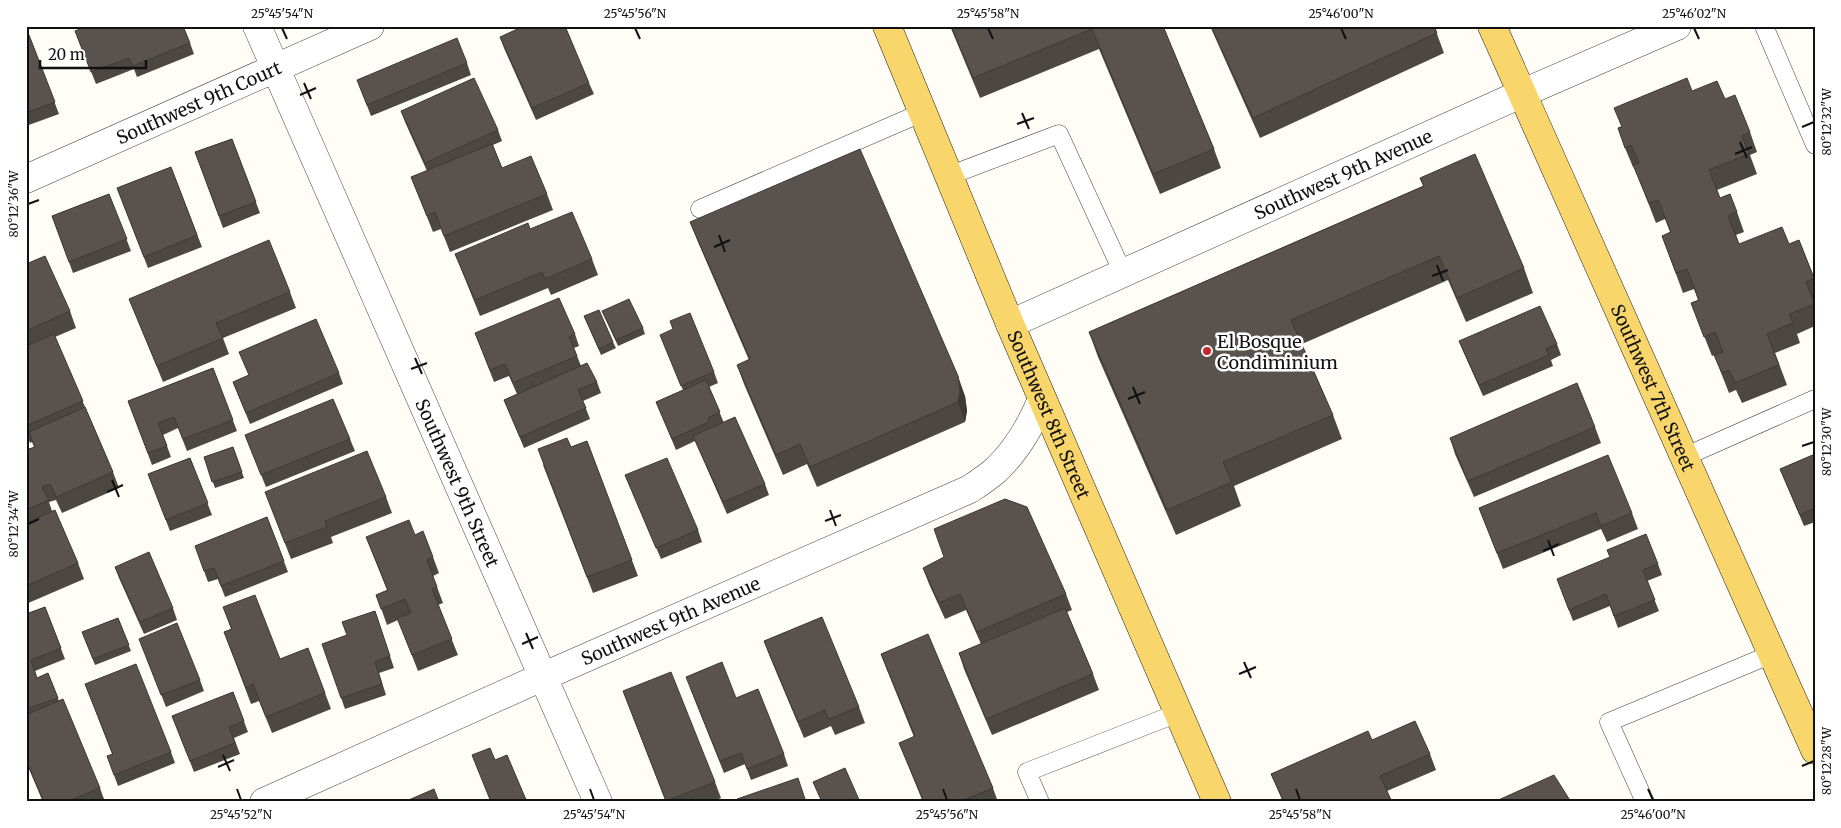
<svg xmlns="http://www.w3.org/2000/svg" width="1841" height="828" font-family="Merriweather,serif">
<rect width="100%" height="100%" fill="#fffdf5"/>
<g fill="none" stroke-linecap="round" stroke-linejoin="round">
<defs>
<path id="service" d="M1764 26 1815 145
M948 176 1059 134 1123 273
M700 209 921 113
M1684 457 1815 399
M1040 802 1027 772 1178 713
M1645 802 1609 722 1772 654"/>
<g id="minor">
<path id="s1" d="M257 26 598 802"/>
<path id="s2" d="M26 179 370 26"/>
<path id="s3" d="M1010 324 1523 93 1677 26"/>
<path id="s4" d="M264 802 542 677 970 489C979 483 988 477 996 470 1017 450 1031 426 1042 399"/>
</g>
<g id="primary">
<path id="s5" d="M887 26 1010 324 1217 802"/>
<path id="s6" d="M1492 26 1815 750"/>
</g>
</defs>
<use href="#service" stroke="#444" stroke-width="19"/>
<use href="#minor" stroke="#444" stroke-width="29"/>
<use href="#primary" stroke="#222" stroke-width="29"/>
<use href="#service" stroke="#fff" stroke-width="18"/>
<use href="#minor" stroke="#fff" stroke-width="28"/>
<use href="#primary" stroke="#f9d66b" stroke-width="28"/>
</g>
<path fill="#4d4742" d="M950 26H1163L1214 149 1221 168 1160 194 1099 49 980 98Z
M1210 26H1434L1444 53 1260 138Z
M75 31 190 43 194 54 137 77 134 69 96 84Z
M29 35 59 114 26 126V36Z
M500 37 589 83 594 94 536 120 504 48Z
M467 63 471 75 371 116 357 80Z
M1692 91 1725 99 1750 132 1757 152 1750 155 1757 174 1717 190 1720 198 1737 212 1744 232 1736 235 1739 244H1789L1799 240 1815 280V301H1814L1815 303V326L1797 334 1800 343 1775 353 1787 385 1742 403 1736 390 1729 393 1714 355 1712 356 1691 303 1698 300 1694 289 1683 293 1662 236 1670 232 1665 219 1656 223 1634 167H1633L1625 148 1618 128Z
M401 111 498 130 502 141 493 145 502 168 547 194 553 210 450 252 441 229 433 232 411 177 427 171 405 122Z
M232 139 260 213 223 228 195 152Z
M171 167 202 247 148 268 117 188Z
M1420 178 1524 268 1533 293 1466 322 1448 280 1302 344 1333 415 1342 439 1234 486 1241 506 1176 535 1098 357 1089 332 1423 186Z
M109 194 131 251 73 273 52 216Z
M690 222 965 396 967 411 965 422 817 487 807 464 783 475 744 384 737 365 749 360 698 242Z
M530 229 592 259 598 275 551 295 548 288 480 316 455 254Z
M26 264 70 311 76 328 55 337 113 472 119 488 62 513 56 500 49 502 52 511 78 563 84 579 26 604V450L34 447 32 442 30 443 26 433Z
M290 292 296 308 223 338 229 354 163 382 129 299Z
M602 311 643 328 645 334 618 346Z
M584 316 613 342 616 348 601 355Z
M475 333 575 334 579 346 574 348 581 366 597 382 601 393 583 401 590 419 524 448 504 400 517 394 509 376 494 382Z
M660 335 714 372 718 383 709 387 724 423 765 484 769 495 727 514 695 441 676 450 656 402 683 390Z
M1459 341 1557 344 1561 355 1551 360 1553 366 1483 396 1464 353Z
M239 352 339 373 343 384 250 424 233 382 249 375Z
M213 368 237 431 187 451 178 428 163 435 171 457 152 465 128 401Z
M1595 427 1601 443 1474 497 1455 454 1450 438Z
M245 435 350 439 355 451 266 487Z
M587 441 638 576 593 593 543 465 571 447Z
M233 447 244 478 215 488 204 457Z
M1815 454V522L1804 526 1780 469Z
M190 458 212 515 170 531 148 474Z
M625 475 698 530 702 542 661 559Z
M265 492 386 497 392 513 331 537 333 543 291 559Z
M1479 508 1632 513 1638 529 1607 542 1601 529 1503 569Z
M267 517 288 572 225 597 218 579 208 582 195 546Z
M415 535 433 557 439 573 433 576 443 603 438 605 458 655 418 671 398 620 387 625 382 611 376 595 387 590 366 537Z
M1658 564 1662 575 1647 581 1659 611 1618 628 1610 606 1573 621 1557 579Z
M115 567 173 608 177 620 144 634 119 578Z
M923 568 1066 594 1072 610 1067 612 1093 674 1099 690 992 735 964 669 959 653 981 644 966 610 945 619 929 584Z
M45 607 65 659 35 671 37 678 48 673 59 701 100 788 104 799 97 802H43L26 762V614Z
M223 607 280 659 325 693 331 709 272 733 259 701 251 704 224 632 231 629Z
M375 611 394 668 379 673 386 695 345 709 322 644 347 635Z
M118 618 131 651 95 665 82 632Z
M139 639 200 680 204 691 166 707Z
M764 641 859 707 865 723 835 735 831 726 804 738 770 657Z
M881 654 993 788 998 802H923L899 743 914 737 887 670Z
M85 684 171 752 175 763 118 786 107 756 112 754Z
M690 688 736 698 784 754 788 766 751 780 745 764 724 773Z
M623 691 715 782 721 798 711 802H666Z
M233 692 248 732 234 738 240 754 194 772 172 716Z
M1372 740 1430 754 1436 770 1387 791 1392 802H1283L1271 774Z
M472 755 495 760 527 802H491Z"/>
<path fill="#3f3936" d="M958 376 965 396 967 411 965 422 958 402Z"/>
<path fill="#5a524d" stroke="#3f3936" d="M86 26H183L190 43 133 66 129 58 91 72 75 31Z
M524 26H565L589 83 532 108 500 37Z
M951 26H1163L1214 149 1153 174 1092 29 973 78Z
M1211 26H1434L1437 33 1253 118Z
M29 35 55 102 26 113V36Z
M457 38 467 63 367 105 357 80Z
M474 78 498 130 425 163 401 111Z
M1687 78 1692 91 1717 81 1725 99 1735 95 1750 132 1742 136 1749 154 1709 170 1720 198 1730 194 1737 212 1728 216 1739 244 1782 227 1789 244 1799 240 1814 278 1806 282 1815 304 1789 314 1793 323 1767 334 1779 365 1735 383 1729 370 1722 373 1714 355 1723 352 1715 332 1704 337 1691 303 1699 300 1687 269 1676 273 1662 236 1671 232 1658 200 1649 203 1633 165 1639 163 1631 145 1625 148 1618 128 1622 127 1614 108Z
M232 139 256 202 219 216 195 152Z
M492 144 502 168 531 156 547 194 444 236 435 212 427 216 411 177Z
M860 149 958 376 960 391 958 402 810 467 800 444 776 455 737 365 750 359 690 222Z
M1475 154 1524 268 1457 298 1439 256 1291 320 1333 415 1223 462 1232 482 1167 510 1089 332 1424 186 1420 178Z
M171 167 197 235 144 257 117 188Z
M109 194 127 239 69 262 52 216Z
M572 212 592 259 545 279 542 272 475 300 455 254 528 223 530 229Z
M269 240 290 292 216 323 223 338 157 366 129 299Z
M45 256 70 311 26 331V264Z
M559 298 575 334 569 337 577 356 513 383 505 364 490 370 475 333Z
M629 299 643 328 616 340 602 311Z
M1540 306 1557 344 1546 349 1549 355 1479 385 1459 341Z
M599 310 613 342 599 349 584 316Z
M690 313 714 372 681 386 660 335 673 329 670 321Z
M316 319 339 373 246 413 233 382 249 375 239 352Z
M54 334 83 401 26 426V346Z
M587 363 597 382 578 390 586 408 520 437 504 400Z
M213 368 233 420 183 439 174 417 158 423 167 446 148 453 128 401Z
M706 380 720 412 708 418 709 422 672 439 656 402Z
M1577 383 1595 427 1468 481 1450 438Z
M333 399 350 439 261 475 245 435Z
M85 407 113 472 56 497 50 484 42 487 49 500 26 510V450L35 447 29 432Z
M735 417 765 484 723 502 693 436Z
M567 438 571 447 587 441 632 560 587 577 538 449Z
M233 447 242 472 212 482 204 457Z
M367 451 386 497 325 521 327 527 285 543 265 492Z
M1815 454V508L1800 515 1780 469Z
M1608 455 1632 513 1601 526 1596 513 1497 553 1479 508Z
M190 458 208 503 166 520 148 474Z
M667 458 698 530 656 548 625 475Z
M1005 499 1027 507 1066 594 977 632 960 594 939 603 923 568 944 557 934 529Z
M55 510 78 563 26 586V523Z
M267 517 284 561 221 586 214 568 204 571 195 546Z
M409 520 415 535 423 531 433 557 427 560 437 587 432 589 452 639 412 655 397 618 411 613 405 599 381 609 376 595 388 590 366 537Z
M1646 534 1658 564 1643 570 1655 600 1614 616 1606 594 1569 610 1557 579 1610 557 1607 550Z
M149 552 173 608 140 622 115 567Z
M255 595 280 659 308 648 325 693 266 717 253 684 246 688 224 632 232 629 223 607Z
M45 607 61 648 31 660 37 678 48 673 58 698 26 709V614Z
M1065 608 1093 674 986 719 959 653Z
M375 611 390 656 375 662 382 684 341 698 322 644 347 635 342 622Z
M822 617 859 707 829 719 825 710 798 722 764 641Z
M118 618 129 645 93 659 82 632Z
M177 623 200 680 161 695 139 639Z
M928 634 993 788 959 802H924L899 743 915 736 881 654Z
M722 662 736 698 758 689 784 754 747 769 741 753 720 761 686 677Z
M136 664 171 752 114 775 107 756 113 754 85 684Z
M671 672 715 782 666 801 623 691Z
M233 692 244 721 229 727 235 743 190 761 172 716Z
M63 699 100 788 66 802H44L26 760V715Z
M1415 721 1430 754 1380 776 1392 802H1284L1271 774 1368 731 1372 740Z
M490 748 495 760 507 755 527 802H491L472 755Z
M845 768 860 802H822L813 782Z
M1554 775 1571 802H1494Z
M798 778 806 802H738L737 799Z
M434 789 439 802H404Z"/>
<path fill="none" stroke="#111" stroke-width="2" d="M282 28 287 39M635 28 640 39M988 28 993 39M1341 28 1346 39M1694 28 1699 39M304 83 311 99M300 95 316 88M1022 113 1029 129M1017 124 1034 118M1802 127 1814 122M1740 142 1747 158M1735 154 1752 147M28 204 39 200M719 235 725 252M714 247 730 240M1437 265 1443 281M1432 276 1448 270M415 358 422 374M411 369 427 363M1133 387 1140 404M1128 399 1145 392M1802 446 1814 442M112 480 119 497M107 492 123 485M830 510 836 526M825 521 841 515M28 524 39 519M1548 540 1554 556M1543 551 1559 544M526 633 533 649M522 644 538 637M1244 662 1251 678M1239 674 1256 667M223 755 230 771M1802 766 1814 761M218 767 234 760M237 789 241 800M590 789 594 800M943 789 947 800M1296 789 1300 800M1648 789 1653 800"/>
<circle fill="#c4262e" stroke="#fff" stroke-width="2" cx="1207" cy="351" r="5"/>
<g text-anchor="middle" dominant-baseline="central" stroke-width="5" stroke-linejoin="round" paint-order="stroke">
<g font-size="18" fill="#111" stroke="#fff">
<text stroke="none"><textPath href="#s2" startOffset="189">Southwest 9th Court</textPath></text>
<text stroke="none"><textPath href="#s3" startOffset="365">Southwest 9th Avenue</textPath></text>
<text stroke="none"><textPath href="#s6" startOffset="396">Southwest 7th Street</textPath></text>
<text stroke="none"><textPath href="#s5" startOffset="421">Southwest 8th Street</textPath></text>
<text stroke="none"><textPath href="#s1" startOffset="499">Southwest 9th Street</textPath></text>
<text stroke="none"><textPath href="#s4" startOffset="445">Southwest 9th Avenue</textPath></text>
</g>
<g font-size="18" fill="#111" stroke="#fff" text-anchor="start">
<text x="1217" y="341">El Bosque<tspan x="1217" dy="21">Condiminium</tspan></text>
</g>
</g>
<rect width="1841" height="828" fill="none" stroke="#ffffff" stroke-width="55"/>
<path d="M40 60v8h106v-8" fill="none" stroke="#111111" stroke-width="2.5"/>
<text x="48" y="60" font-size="15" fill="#111111" stroke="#ffffff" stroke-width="4" paint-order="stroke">20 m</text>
<rect x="28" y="28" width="1786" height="772" fill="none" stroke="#111" stroke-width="2"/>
<g font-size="12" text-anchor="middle" fill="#111">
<text x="282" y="18">25°45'54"N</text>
<text x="635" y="18">25°45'56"N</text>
<text x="988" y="18">25°45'58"N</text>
<text x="1341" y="18">25°46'00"N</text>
<text x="1694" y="18">25°46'02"N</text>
<text transform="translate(1827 122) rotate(-90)" y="4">80°12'32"W</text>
<text transform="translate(14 204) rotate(-90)" y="4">80°12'36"W</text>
<text transform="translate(1827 442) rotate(-90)" y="4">80°12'30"W</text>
<text transform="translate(14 524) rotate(-90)" y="4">80°12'34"W</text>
<text transform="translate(1827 761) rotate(-90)" y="4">80°12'28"W</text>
<text x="241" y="819">25°45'52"N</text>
<text x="594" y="819">25°45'54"N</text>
<text x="947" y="819">25°45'56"N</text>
<text x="1300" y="819">25°45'58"N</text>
<text x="1653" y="819">25°46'00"N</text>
</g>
</svg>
